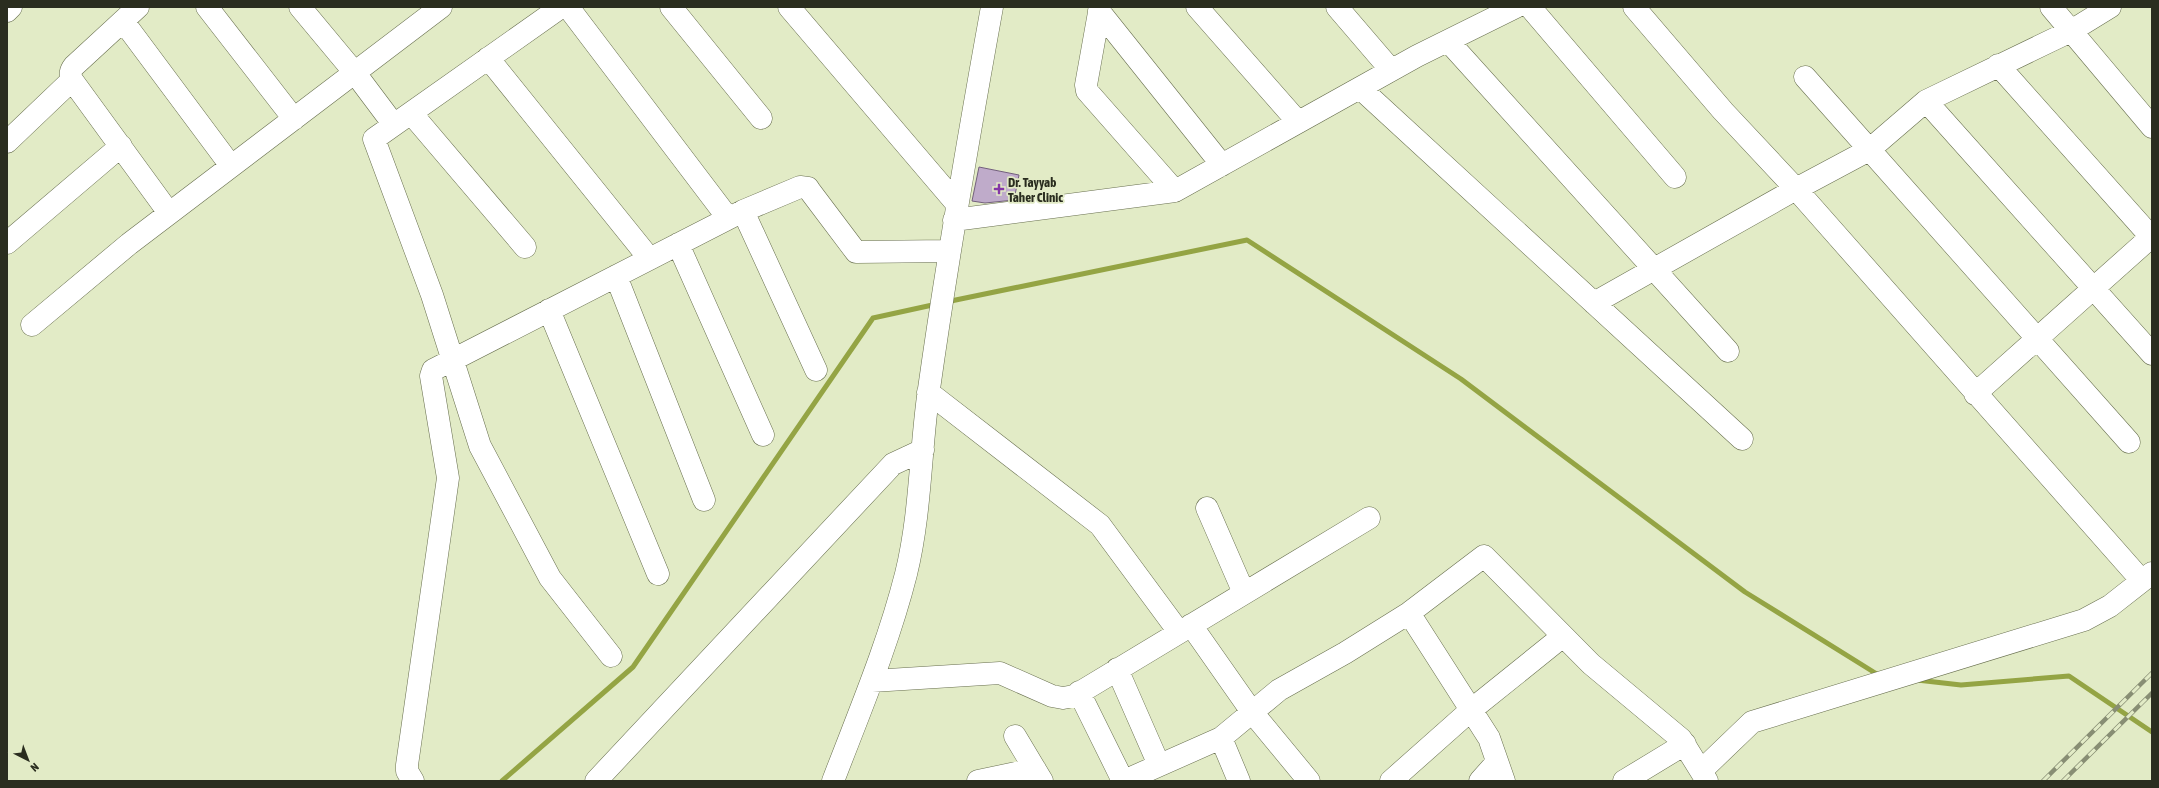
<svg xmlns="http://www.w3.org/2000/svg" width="2159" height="788" font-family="'Asap Condensed',sans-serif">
<rect width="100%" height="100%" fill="#e2ebc6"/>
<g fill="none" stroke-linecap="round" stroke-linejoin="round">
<path stroke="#94a444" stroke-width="5" d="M946 302 1247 240 1461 379 1745 592 1880 676
M1917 680 1961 685 2069 676 2152 732
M502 781 633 667 873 318 937 304"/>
</g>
<path fill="#bfabca" stroke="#73607d" d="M979 167 1019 175 1014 200 985 203 972 201Z"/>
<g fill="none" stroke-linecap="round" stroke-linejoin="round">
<defs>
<path id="minor" d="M138 7 74 66C70 71 70 74 72 80L169 213
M207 7 294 119
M300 7 355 73 394 125
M561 7 374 139 432 295 480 446 550 578 611 656
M568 7 728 218
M671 7 761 118
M789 7 957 204
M1100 7 1086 85 1087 91 1175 191
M1197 7 1298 122
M1337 7 1391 70
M1530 7 1675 177
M1634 7 1723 111 1796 189 1869 150 1926 101 2071 31 2110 7
M2051 7 2152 127
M7 11 11 7
M1099 11 1222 165
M123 21 231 166
M1448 41 1728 351
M488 58 649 258
M1998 65 2152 238
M1805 77 2129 442
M1360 88 1742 439
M1926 101 2152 354
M411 113 525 247
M7 142 72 80
M743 211 816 370
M954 220 1175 191 1417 56 1516 7
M7 243 121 146
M678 244 763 435
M616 276 704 500
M1594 303 1796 189 2142 581
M549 310 658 574
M32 325 129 244 441 7
M928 392 1100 525 1179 632
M1975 394 2151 237
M1207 508 1244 593
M1409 613 1484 556 1591 664 1681 739 1707 781
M1191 625 1252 712 1309 781
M1117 669 1159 765
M872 681 1000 673 1052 696 1063 698 1074 696 1369 518
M1079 692 1123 781
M1015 736 1042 781
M1221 738 1279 690 1345 653 1409 613 1489 738 1504 781
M1701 771 1752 722 2084 620 2110 606 2152 573
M413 781 407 771V765L448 478 431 376 433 370 743 211 800 187 808 188 810 191 856 252 950 251
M596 781 893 464 923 450
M833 781C859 713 888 645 906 574 921 513 920 451 929 389 947 261 969 134 992 7
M978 781 1035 769
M1124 781 1221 738 1239 781
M1391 781 1471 710 1563 636
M1480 781 1497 762
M1624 781 1685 744"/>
</defs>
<use href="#minor" stroke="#686f4f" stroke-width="23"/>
<use href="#minor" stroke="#fff" stroke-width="22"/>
<defs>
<path id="rail" d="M2043 781 2152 673
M2063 781 2152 693"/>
</defs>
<use href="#rail" stroke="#888e74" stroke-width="4.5"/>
<use href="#rail" stroke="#e2ebc6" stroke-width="3" stroke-dasharray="9" stroke-linecap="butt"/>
</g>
<path fill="#8436a7" stroke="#e2ebc6" stroke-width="1.5" d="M997 183h4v4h4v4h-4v4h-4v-4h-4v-4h4z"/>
<g text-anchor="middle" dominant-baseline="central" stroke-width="3.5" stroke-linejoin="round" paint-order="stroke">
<g font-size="13" font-weight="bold" fill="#2a2d1f" stroke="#e2ebc6" text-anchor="start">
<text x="1008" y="182">Dr. Tayyab<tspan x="1008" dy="15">Taher Clinic</tspan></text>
</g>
</g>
<rect width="2159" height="788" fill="none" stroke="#2a2d1f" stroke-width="16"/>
<g transform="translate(28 760) rotate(138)" stroke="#e2ebc6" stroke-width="3" paint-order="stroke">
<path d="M0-3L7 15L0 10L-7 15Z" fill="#2a2d1f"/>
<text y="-6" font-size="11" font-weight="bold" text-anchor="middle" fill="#2a2d1f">N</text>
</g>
</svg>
